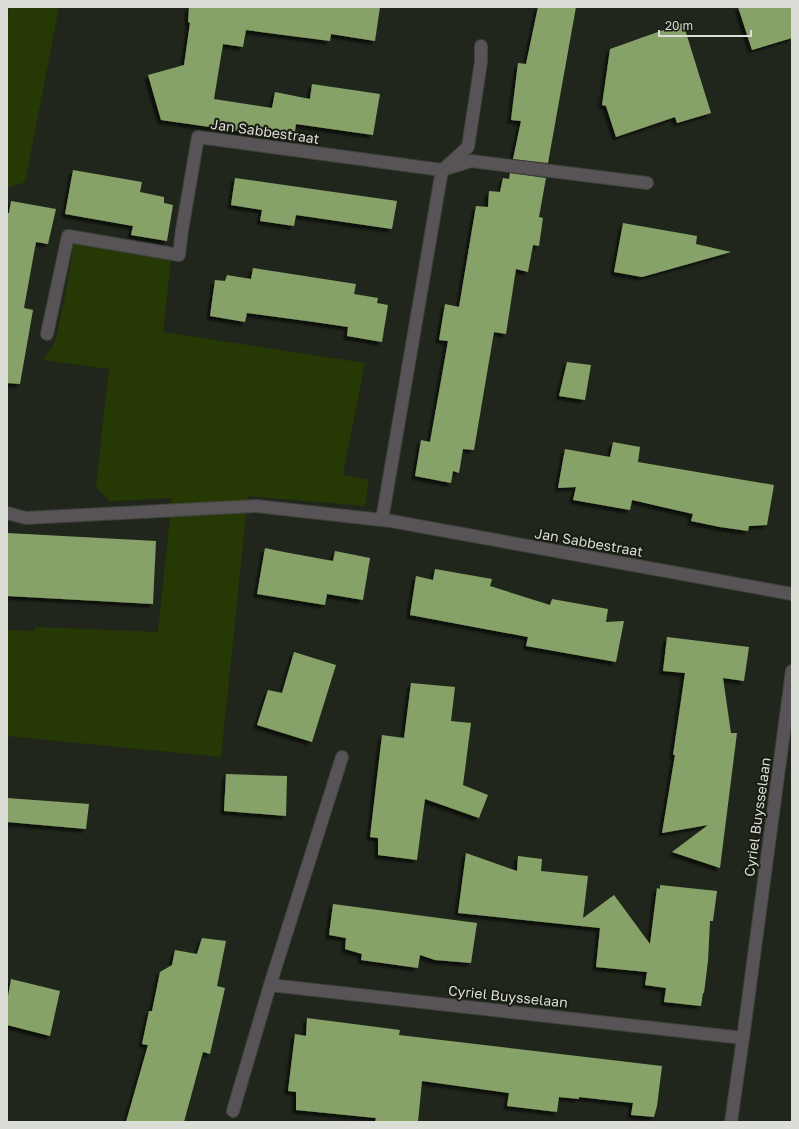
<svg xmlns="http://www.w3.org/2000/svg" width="799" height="1129" font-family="'Golos Text',sans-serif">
<defs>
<filter id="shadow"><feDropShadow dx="-3.5" dy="3.5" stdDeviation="1" flood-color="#0009"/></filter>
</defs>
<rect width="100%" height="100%" fill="#21261c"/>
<path fill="#263904" d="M9 7H59L25 182 7 188V25Z
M74 244 171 261 163 332 365 363 343 475 369 480 365 506 248 496 221 757 7 736V630L34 631 35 627 158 632 172 498 110 501 96 487 109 369 43 360 55 342 65 297Z"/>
<path fill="#87a267" filter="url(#shadow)" d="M189 7H380L375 41 331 34 330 41 246 30 243 47 223 44 214 99 272 108 275 92 310 99 312 84 380 94 373 135 296 124 294 139 161 120 148 75 184 65 190 23 188 22Z
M538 7H576L548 163 513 159 521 121 511 120 518 63 526 64Z
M738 7H792V38L752 50Z
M683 23 711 113 677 123 675 117 616 137 606 106 602 105 610 49Z
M73 170 142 182 140 192 164 197V203L173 205 167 241 131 235 133 226 65 214Z
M510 173 546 178 539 217 543 218 539 246 533 245 528 272 516 269 506 334 494 332 474 450 463 449 459 473 453 471 451 483 415 476 421 440 430 442 442 375 448 341 439 340 445 304 459 307 476 206 488 207 489 191 500 192 503 178 509 179Z
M235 178 397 201 392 229 296 215 294 226 260 221 262 210 231 205Z
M11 201 56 209 48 244 36 242 24 308 33 310 20 384 7 383V213H9Z
M623 223 697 236 696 244 731 252 642 277 614 272Z
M253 268 356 284 354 294 378 298 377 303 388 305 382 342 347 336 348 327 314 322 247 313 245 322 210 316 215 280 225 281 227 275 251 279Z
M567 362 591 365 585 400 559 396Z
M613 442 640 447 638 462 774 485 767 525 749 526 748 531 720 527 691 521 693 514 632 500 630 510 573 500 576 487 558 488 565 449 610 457Z
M7 533 156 541 153 604 7 596Z
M265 548 284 552 333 561 335 551 370 558 363 600 327 594 325 605 257 594Z
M435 569 492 579 490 586 550 605 552 599 608 609 606 622 624 621 616 662 526 646 528 637 410 615 416 576 433 580Z
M667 637 749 647 744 681 723 678 731 733H737L720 868 672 852 708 825 662 833 675 755H673L685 673 663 671Z
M294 652 336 665 312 742 257 725 268 690 282 693Z
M411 683 455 687 451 721 471 723 463 785 488 795 479 818 425 799 417 860 378 855V838L370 837 382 735 404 738Z
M226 774 287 776 286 816 224 811Z
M7 798 89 804 86 829 7 822Z
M466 853 517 871 518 856 542 859 541 871 588 876 583 918 614 895 650 944 657 888 660 889V885L717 891 713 921H710L708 961 704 993H703L701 1006 664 1002 666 988 645 985 647 972 596 967 600 928 458 913Z
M333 904 477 923 471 963 435 960 420 955 418 968 361 960 362 954 345 949 346 938 329 935Z
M202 938 226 941 217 986 225 988 210 1054 203 1052 184 1122H126L148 1045 142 1044 149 1011H152L160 972 172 965 175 950 197 954Z
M11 979 60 991 50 1036 7 1025V1003Z
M307 1018 400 1030 399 1035 662 1066 657 1106 654 1117 631 1115 633 1103 579 1097V1099L559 1097 557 1112 507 1106 509 1093 422 1081 418 1122H375L376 1118 296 1110V1092L288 1091 295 1034 306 1036Z"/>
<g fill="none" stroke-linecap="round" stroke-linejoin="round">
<defs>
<path id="lane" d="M7 513 26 518 256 506"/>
<path id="street" d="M446 167 468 147 481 62V46
M47 334 68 236 179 255 182 230 198 137 442 170 471 161 647 183
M256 506 391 521 792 594
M382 520 442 170
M270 985 342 757
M233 1111 270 985 743 1038 792 671
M731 1122 743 1038"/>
</defs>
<use href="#lane" stroke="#3f433a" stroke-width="14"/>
<use href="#street" stroke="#3f433a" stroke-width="14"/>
<use href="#lane" stroke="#585357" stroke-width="12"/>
<use href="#street" stroke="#585357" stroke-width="12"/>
</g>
<g text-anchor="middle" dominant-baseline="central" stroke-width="4" stroke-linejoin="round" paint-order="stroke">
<g font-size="14" fill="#daded7" stroke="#181c12">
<text transform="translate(265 131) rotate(8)">Jan Sabbestraat</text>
<text transform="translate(589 542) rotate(10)">Jan Sabbestraat</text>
<text transform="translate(757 817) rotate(-82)">Cyriel Buysselaan</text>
<text transform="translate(508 996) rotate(6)">Cyriel Buysselaan</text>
</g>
</g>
<rect width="799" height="1129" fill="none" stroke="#daded7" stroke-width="16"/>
<path d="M659 30v6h92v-6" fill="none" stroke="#daded7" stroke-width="2"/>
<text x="665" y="30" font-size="12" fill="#daded7" stroke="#181c12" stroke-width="3" paint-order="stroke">20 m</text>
</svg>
